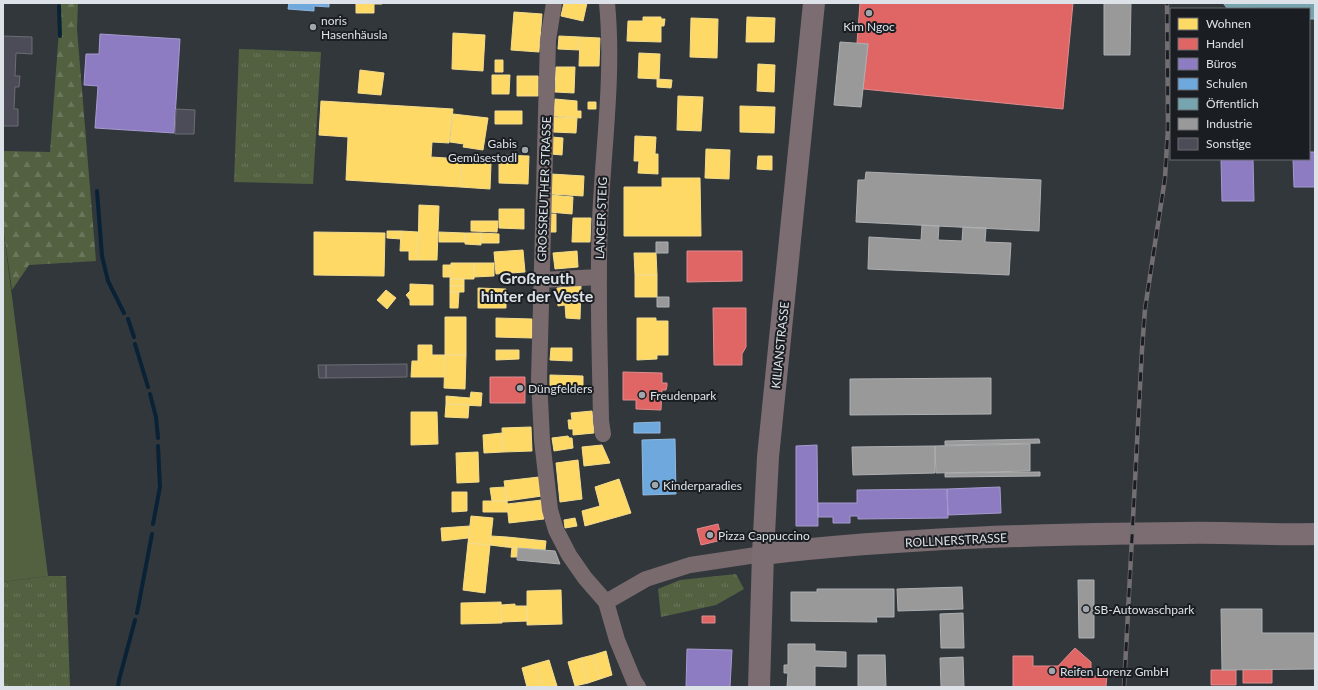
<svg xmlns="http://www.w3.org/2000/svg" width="1318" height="690" font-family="Lato,sans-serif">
<defs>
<pattern id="grass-tufts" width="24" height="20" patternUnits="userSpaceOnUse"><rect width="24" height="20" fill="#536141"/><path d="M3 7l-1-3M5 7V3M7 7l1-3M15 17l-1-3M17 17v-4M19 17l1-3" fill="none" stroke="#6b775c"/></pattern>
<pattern id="forest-firs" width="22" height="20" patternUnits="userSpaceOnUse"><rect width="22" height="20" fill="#536141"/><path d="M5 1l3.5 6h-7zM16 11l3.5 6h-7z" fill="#6b775c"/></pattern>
</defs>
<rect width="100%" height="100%" fill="#32373c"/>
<path fill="url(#grass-tufts)" d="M239 49 321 52 313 184 234 182Z
M736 574 744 589 716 605 661 617 658 589 680 580Z
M48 576H66L70 687H3V582Z"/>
<path fill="url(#forest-firs)" d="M61 3H78L77 29 96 261 29 265 12 290 3 227V151L50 152Z"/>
<path fill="#536141" d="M3 227 48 576 3 582Z"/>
<path fill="#ffd966" stroke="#f4dc8d" d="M356 3H382V4H374V13H356Z
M564 3H587L583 21 561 16Z
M514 12 542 14 539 52 511 50Z
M643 17H661V19H665L664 26H661V42L627 41 628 21H643Z
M747 17 775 18 774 42H746Z
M691 18 718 19 717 58 690 57Z
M453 33 485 35 483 71 452 69Z
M559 36 580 37 579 50 558 49Z
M580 37 600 38 599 66H579Z
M639 53 660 54 659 79 638 78Z
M495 60H503V72H495Z
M758 64 775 65 774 92 757 91Z
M556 67H575L574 93 555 92Z
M360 70 384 73 381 95 358 93Z
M492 75H510L509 94H492Z
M517 76H538V96H517Z
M657 79 672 80 671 88 657 87Z
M678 96 703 97 701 131 677 130Z
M555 99 577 101V111H581V118L554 116Z
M321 101 453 109 449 143 432 142 431 157 462 159 460 187 346 180 348 137 319 135Z
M588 102H596V109H588Z
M740 106 775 107 774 133 740 132Z
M495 111H522V124H495Z
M453 114 488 118 483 150 463 147 464 144 450 142Z
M554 117 577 118 576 133 553 132Z
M635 136 656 137 655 154H658V174L638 173 639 161H634Z
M552 137 563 138 562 155 551 154Z
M706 149 730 150 729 179 705 178Z
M499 155 529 156 528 184 499 183Z
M758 156H772V170L757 169Z
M462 162 491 164 490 189 460 187Z
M551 174 584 176 583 196 550 194Z
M662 178H700L701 236H624V187H662Z
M550 195 573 197 572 214 549 212Z
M419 205 439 206 437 260H418Z
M499 209H524V229L499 228Z
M550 214H556V232H550Z
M573 218H591L590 242H572Z
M471 221H498L497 232 471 231Z
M387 231H401V239L387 238Z
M401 231 418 232V260H409V251H400Z
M314 232 385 233 384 276 314 275Z
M439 232 465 233V242H439Z
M465 233H481V245L465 244Z
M481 233 499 234V243H481Z
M523 250 525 272 496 274 494 252Z
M577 251 578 267 555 269 553 253Z
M634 253H656L657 275H635Z
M451 263H474V279H450Z
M474 263H494V276L474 277Z
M443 265H451L450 277H443Z
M635 275H657V297H635Z
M450 279H464V286H450Z
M410 284 433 285V305H410V300L406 295 410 291Z
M450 286H464V292H450Z
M581 286 580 319 566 318 565 305 558 306 557 288Z
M478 288 506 289V308H478Z
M386 290 396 298 387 309 377 300Z
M450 292H459L458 308H450Z
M445 317H466V355H445Z
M496 318 532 319V338L496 337Z
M637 318H656V321H668V355H657V359L637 360Z
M418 345H432V355H445L444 377H411L412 361H418Z
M551 348H572V361L550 360Z
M496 350H519V359L496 360Z
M445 355H466L465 389 444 388Z
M550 375 583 376V394L550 393Z
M471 392 482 393 481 406 446 404V396L470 398Z
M446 404 469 405 468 418 445 417Z
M592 411 594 433 573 435V429H569L568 420H572L571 413Z
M411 412H437L438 444 411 445Z
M531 427 532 451 503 452 502 428Z
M502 433 503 452 484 453 483 435Z
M568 436 569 438H572L573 448 554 451 552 438Z
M602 445 610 463 584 466 582 447Z
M478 452 479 482 457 483 456 453Z
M578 460 582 499 560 502 556 463Z
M539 477 542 496 507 501 504 481Z
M619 479 631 513 585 526 582 511 600 506 595 487Z
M505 487 507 501H492L490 488Z
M452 492H467V511L452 512Z
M542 500 544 519 509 523 507 504Z
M483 501H507L508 512H483Z
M471 516 493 518 490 545 468 543Z
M575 518 577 526 565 528 564 520Z
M470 526 468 538 442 541 441 528Z
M491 536 507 537 506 547 490 545Z
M507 537 546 541 545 550 506 547Z
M468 543 490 545 485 593 463 590Z
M512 547 518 548 517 557H511Z
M561 590 562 624 527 625V591Z
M501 602 502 623 461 624V603Z
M515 604V606H527V621L502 622 501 605Z
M606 651 612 675 600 679 593 655Z
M593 655 600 679 588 683 581 658Z
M581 658 588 683 575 686 568 662Z
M549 660 557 686 542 687 535 664Z
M535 664 542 687H527L522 668Z"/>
<path fill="#e06666" stroke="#df8b8d" d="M860 3H1073L1063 109 863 89 868 44 857 43Z
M687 251H742V281L687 282Z
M713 308H746V347L742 354V365H714Z
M623 372 662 373V383H667V386L666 390H662L661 410 636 409V400H623Z
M490 377H525V403H490Z
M718 524 722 540 701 545 697 529Z
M702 616H715V623H702Z
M1075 648 1091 662V676L1107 675 1106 687H1013V656H1033V666H1058Z
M1243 669H1272V683H1243Z
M1211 670H1236V685H1211Z"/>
<path fill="#8e7cc3" stroke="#a59bce" d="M100 34 180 39 174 133 95 128 98 86 84 85 86 54H99Z
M1309 152H1315V187H1294L1293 159H1309Z
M1221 159H1253L1254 201H1222Z
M817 445 818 526H796V446Z
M1000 487 1001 513 948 515 947 489Z
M947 489 948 518 858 519V516H850V523H833V517H818V503H857V490Z
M687 649 732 650 730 687H686Z"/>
<path fill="#6fa8dc" stroke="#90b9e0" d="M289 3H329V7L314 6V11L288 9Z
M660 422V433H634V423Z
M675 439 676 494 643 495 642 440Z"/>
<path fill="#76a5af" stroke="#95b7c0" d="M1223 3H1315V19H1310L1309 9 1227 8Z"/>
<path fill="#999" stroke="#adafb1" d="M1104 3H1131L1130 55H1104Z
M840 42 868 44 861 107 834 105Z
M866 172 1041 180 1039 231 856 222 858 180H865Z
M922 225 939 226 938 240 962 241 963 227 986 228 985 242 1011 243 1009 275 868 269 869 237 921 240Z
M656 242H668V253H656Z
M657 297H669V307H657Z
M991 378V414L850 415V379Z
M1039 439 1040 443 945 445V441Z
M1030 444V471L936 473 935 446Z
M935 446V473L853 475 852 447Z
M1040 472V476L945 477V473Z
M518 548 555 551 560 564 517 560Z
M1078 580H1094V638H1079Z
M962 587 963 609 898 611 897 589Z
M817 589H894V617H876L877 622 791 621V592H817Z
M1221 609H1262V633H1315V669L1222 670Z
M963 613 964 648H941L940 614Z
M788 644H815V651L846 652V667L815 666V687H787L788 673H784V665H788Z
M858 655H885L886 687H858Z
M963 657 964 687H941L940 658Z"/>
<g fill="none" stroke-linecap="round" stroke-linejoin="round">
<path stroke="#0a2236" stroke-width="4" d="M59 6 60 36
M97 191 102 256 108 281 124 313
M128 319 134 337
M135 344 148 387
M150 394 156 417 158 438
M153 524 160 487 158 446
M137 613 152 534
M118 687 119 680 135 620"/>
</g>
<path fill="#4c4c59" stroke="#6b6d72" d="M3 36 32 37V54L16 53 15 76H20L19 87H15L14 109H18V126H3Z
M176 109 195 110 194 134H175Z
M407 364V377L326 378V365Z
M318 365H326V378H319Z"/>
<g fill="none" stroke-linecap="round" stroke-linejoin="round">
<path stroke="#796b6d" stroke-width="16" d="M554 3 548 40 539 379 542 440 550 510 556 530 569 555 585 578 606 602 617 640 634 681 638 687
M541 280 599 277
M603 434 601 421C600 354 597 287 600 221 603 148 614 76 607 3
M606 602 646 579 690 565 763 554"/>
<path stroke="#7b6d71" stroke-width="22" d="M763 554C899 538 1044 534 1182 533 1226 532 1271 535 1315 534
M759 687 763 554 768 457 814 3"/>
<defs>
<path id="rail" d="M1124 687 1142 350 1145 309 1165 178 1168 128 1167 3"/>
</defs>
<use href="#rail" stroke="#736e72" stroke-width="4.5"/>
<use href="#rail" stroke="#1a1e22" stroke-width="3" stroke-dasharray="9" stroke-linecap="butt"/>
</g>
<g fill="#a0a6ac" stroke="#1a1e22" stroke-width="1.5">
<circle cx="869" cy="13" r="4"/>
<circle cx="313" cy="27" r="4"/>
<circle cx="525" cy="150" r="4"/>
<circle cx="520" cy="388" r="4"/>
<circle cx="642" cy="395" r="4"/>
<circle cx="655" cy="485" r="4"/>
<circle cx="710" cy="535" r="4"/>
<circle cx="1086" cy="609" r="4"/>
<circle cx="1052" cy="671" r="4"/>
</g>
<g text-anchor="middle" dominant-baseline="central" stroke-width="4" stroke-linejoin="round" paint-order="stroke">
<g font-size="12" fill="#dce2e8" stroke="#1a1e22" text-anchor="start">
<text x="321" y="20">noris<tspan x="321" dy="14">Hasenhäusla</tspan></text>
<text x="869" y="26" text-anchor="middle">Kim Ngoc</text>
<text x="517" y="143" text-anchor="end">Gabis<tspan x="517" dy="14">Gemüsestodl</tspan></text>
<text x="528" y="388">Düngfelders</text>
<text x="650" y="395">Freudenpark</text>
<text x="663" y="485">Kinderparadies</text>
<text x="718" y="535">Pizza Cappuccino</text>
<text x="1094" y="609">SB-Autowaschpark</text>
<text x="1060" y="671">Reifen Lorenz GmbH</text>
</g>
<g font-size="12" fill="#dce2e8" stroke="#1a1e22">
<text transform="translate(544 189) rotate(-88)">GROSSREUTHER STRASSE</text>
<text transform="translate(601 218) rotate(-88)">LANGER STEIG</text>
<text transform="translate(780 345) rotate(-84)">KILIANSTRASSE</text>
<text transform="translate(956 540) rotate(-3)">ROLLNERSTRASSE</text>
</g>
<g font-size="16" font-weight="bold" fill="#dce2e8" stroke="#1a1e22">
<text x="537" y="277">Großreuth<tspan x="537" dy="18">hinter der Veste</tspan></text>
</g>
</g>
<rect width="1318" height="690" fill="none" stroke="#dce2e8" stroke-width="8"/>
<rect x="1170" y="8" width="140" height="152" fill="#1a1e22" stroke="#686c71"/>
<rect x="1178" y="18" width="20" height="12" fill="#ffd966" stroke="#686c71"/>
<text x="1206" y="28" font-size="12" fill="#dce2e8">Wohnen</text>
<rect x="1178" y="38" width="20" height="12" fill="#e06666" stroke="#686c71"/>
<text x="1206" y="48" font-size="12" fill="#dce2e8">Handel</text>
<rect x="1178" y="58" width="20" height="12" fill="#8e7cc3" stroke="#686c71"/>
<text x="1206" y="68" font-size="12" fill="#dce2e8">Büros</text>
<rect x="1178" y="78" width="20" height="12" fill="#6fa8dc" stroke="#686c71"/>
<text x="1206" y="88" font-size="12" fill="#dce2e8">Schulen</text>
<rect x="1178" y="98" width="20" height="12" fill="#76a5af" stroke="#686c71"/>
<text x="1206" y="108" font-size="12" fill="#dce2e8">Öffentlich</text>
<rect x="1178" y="118" width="20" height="12" fill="#999999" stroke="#686c71"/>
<text x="1206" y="128" font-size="12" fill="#dce2e8">Industrie</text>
<rect x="1178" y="138" width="20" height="12" fill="#4c4c59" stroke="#686c71"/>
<text x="1206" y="148" font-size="12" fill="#dce2e8">Sonstige</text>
</svg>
